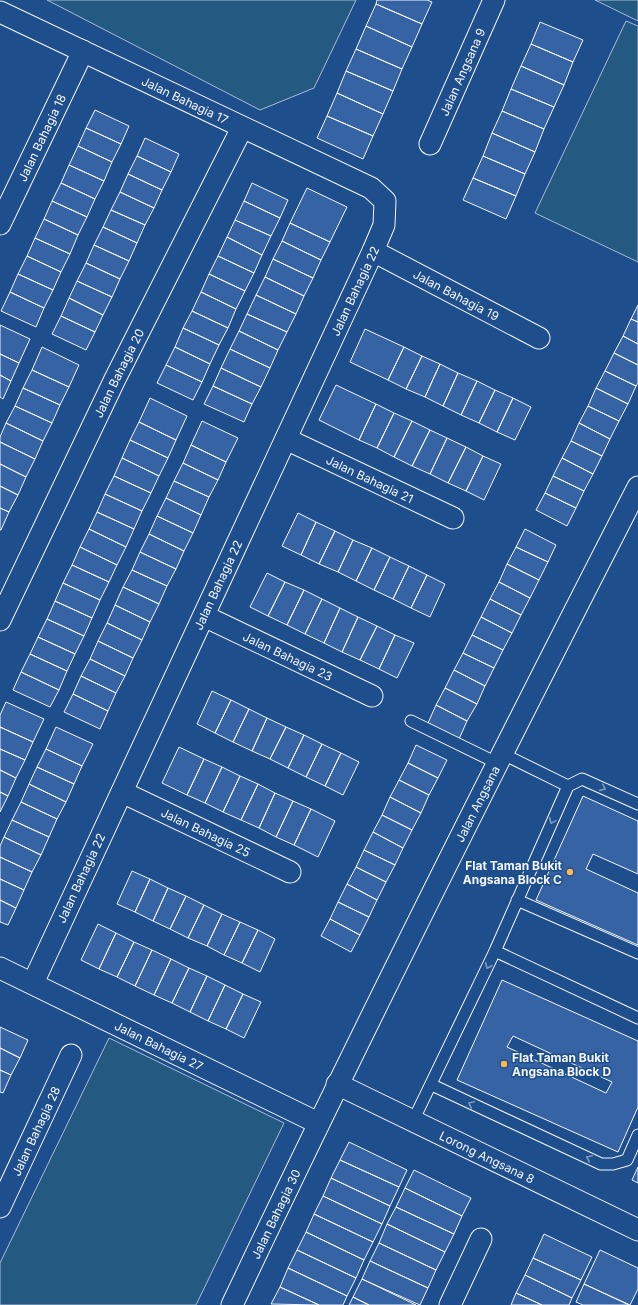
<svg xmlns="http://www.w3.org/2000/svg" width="638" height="1305" font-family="Inter,sans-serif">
<rect width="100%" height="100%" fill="#1f4e8c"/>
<path fill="#245a82" stroke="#a8bbd7" d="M47 0H356L314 88 260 110Z
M595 0H638V21Z
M626 21 638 26V262L535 213Z
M109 1038 284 1123 196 1305H0V1263Z"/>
<path fill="#3563a3" stroke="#f2f6ff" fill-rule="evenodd" d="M377 0H427L432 2 422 24 376 4Z
M376 4 422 24 412 47 366 26Z
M540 22 583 40 573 62 531 44Z
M366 26 412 47 402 69 356 49Z
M531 44 573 62 564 85 521 66Z
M356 49 402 69 393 91 346 71Z
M521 66 564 85 554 107 511 89Z
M346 71 393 91 383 114 337 93Z
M511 89 554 107 544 129 502 111Z
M337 93 383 114 373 136 327 116Z
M95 110 129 126 121 144 86 128Z
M502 111 544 129 535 152 492 133Z
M327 116 373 136 363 159 317 138Z
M86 128 121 144 112 162 78 146Z
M492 133 535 152 525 174 483 156Z
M145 138 179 154 171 172 137 156Z
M78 146 112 162 104 181 69 165Z
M137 156 171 172 162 190 128 174Z
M483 156 525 174 516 196 473 178Z
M69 165 104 181 95 199 61 183Z
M128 174 162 190 154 208 120 192Z
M473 178 516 196 506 219 463 200Z
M61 183 95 199 87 217 52 201Z
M252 183 288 200 280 218 244 201Z
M307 188 347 207 330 242 290 223Z
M120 192 154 208 145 225 111 210Z
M52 201 87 217 78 235 44 219Z
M244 201 280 218 271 236 235 220Z
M111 210 145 225 137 243 103 227Z
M44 219 78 235 70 254 35 238Z
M235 220 271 236 262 255 227 237Z
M290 223 330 242 321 260 282 241Z
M103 227 137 243 129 261 94 245Z
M227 237 262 255 254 273 218 256Z
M35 238 70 254 61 272 27 256Z
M282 241 321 260 313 278 273 259Z
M94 245 129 261 120 279 86 263Z
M27 256 61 272 53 290 18 274Z
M218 256 254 273 245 291 209 274Z
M273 259 313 278 304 296 265 277Z
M86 263 120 279 112 297 77 281Z
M18 274 53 290 44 308 10 292Z
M209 274 245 291 236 309 201 292Z
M265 277 304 296 296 314 256 295Z
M77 281 112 297 103 315 69 298Z
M10 292 44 308 36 327 1 311Z
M201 292 236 309 228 328 192 311Z
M256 295 296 314 287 332 247 314Z
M69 298 103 315 95 332 61 316Z
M638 305V322L631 319Z
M192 311 228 328 219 345 183 328Z
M247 314 287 332 278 350 239 331Z
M61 316 95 332 86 350 52 334Z
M631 319 638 322V344L623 336Z
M0 325 30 339 19 363 0 354Z
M183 328 219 345 210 364 175 347Z
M365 329 404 347 388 380 350 362Z
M239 331 278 350 270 368 230 349Z
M623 336 638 344V365L614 353Z
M42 347 79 365 69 387 32 370Z
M175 347 210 364 202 382 166 365Z
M404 347 422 356 406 389 388 380Z
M230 349 270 368 261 387 221 368Z
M614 353 638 365V383L636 386 605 371Z
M0 354 19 363 11 381 0 375Z
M422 356 440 364 425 397 406 389Z
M440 364 458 373 443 406 425 397Z
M166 365 202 382 193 400 157 383Z
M221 368 261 387 252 404 213 386Z
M32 370 69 387 60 405 23 388Z
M605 371 636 386 628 404 596 388Z
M458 373 477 381 461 415 443 406Z
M0 375 11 381 3 399 0 397Z
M477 381 495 390 479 423 461 415Z
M336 385 376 404 359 440 319 420Z
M213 386 252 404 244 422 204 404Z
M23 388 60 405 52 423 15 406Z
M596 388 628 404 619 421 588 406Z
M495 390 513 398 497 432 479 423Z
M150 398 187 416 176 440 139 422Z
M513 398 531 407 515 440 497 432Z
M376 404 394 413 377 448 359 440Z
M15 406 52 423 43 441 6 423Z
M588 406 619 421 610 439 579 423Z
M394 413 412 421 394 457 377 448Z
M202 421 238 438 226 462 191 445Z
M412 421 430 430 412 466 394 457Z
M139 422 176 440 168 458 130 440Z
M6 423 43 441 35 459 0 442V437Z
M579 423 610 439 602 456 571 441Z
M430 430 447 438 430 474 412 466Z
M447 438 466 447 448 483 430 474Z
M130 440 168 458 159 476 122 458Z
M571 441 602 456 593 474 562 458Z
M0 442 35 459 26 477 0 464Z
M191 445 226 462 218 480 183 463Z
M466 447 483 456 466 491 448 483Z
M483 456 501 464 484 500 466 491Z
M122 458 159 476 151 493 114 476Z
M562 458 593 474 584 491 553 476Z
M183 463 218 480 209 497 174 481Z
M0 464 26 477 18 495 0 486Z
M114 476 151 493 142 511 105 494Z
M553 476 584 491 576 508 545 493Z
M174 481 209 497 201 515 166 498Z
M0 486 18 495 9 512 0 508Z
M545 493 576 508 567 526 536 510Z
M105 494 142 511 134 529 97 512Z
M166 498 201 515 193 533 157 516Z
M0 508 9 512 1 530H0Z
M97 512 134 529 126 547 89 529Z
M298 513 316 522 301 555 282 546Z
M157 516 193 533 184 551 149 534Z
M316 522 335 531 319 564 301 555Z
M89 529 126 547 117 565 80 547Z
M525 529 556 545 548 562 516 547Z
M335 531 353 540 338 572 319 564Z
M149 534 184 551 176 569 140 552Z
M353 540 372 548 356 581 338 572Z
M80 547 117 565 109 582 72 565Z
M516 547 548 562 539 580 507 564Z
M372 548 390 557 374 590 356 581Z
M140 552 176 569 167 586 132 570Z
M390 557 409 566 393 599 374 590Z
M507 564 539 580 530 598 499 582Z
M72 565 109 582 100 600 63 583Z
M409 566 427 575 411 608 393 599Z
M132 570 167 586 159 604 123 587Z
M267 573 285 582 268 616 250 607Z
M427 575 445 584 430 617 411 608Z
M285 582 304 590 287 625 268 616Z
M499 582 530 598 521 615 490 599Z
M63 583 100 600 92 618 55 601Z
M123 587 159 604 150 622 115 605Z
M304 590 322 599 305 634 287 625Z
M322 599 340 608 324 643 305 634Z
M490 599 521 615 512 633 481 617Z
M55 601 92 618 84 636 47 619Z
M115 605 150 622 142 640 107 623Z
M340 608 358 617 342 652 324 643Z
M358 617 377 626 360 660 342 652Z
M481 617 512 633 503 650 472 635Z
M47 619 84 636 75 654 38 637Z
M107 623 142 640 133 658 98 641Z
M377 626 395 635 379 669 360 660Z
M395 635 414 643 397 678 379 669Z
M472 635 503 650 494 668 463 653Z
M38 637 75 654 67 671 30 654Z
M98 641 133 658 125 676 90 659Z
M463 653 494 668 485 686 454 670Z
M30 654 67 671 59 690 21 672Z
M90 659 125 676 116 693 81 676Z
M454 670 485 686 477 704 445 688Z
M21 672 59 690 50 707 13 690Z
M81 676 116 693 108 711 73 694Z
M445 688 477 704 467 721 436 705Z
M212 691 231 700 215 733 197 724Z
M73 694 108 711 100 729 64 712Z
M231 700 249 709 233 742 215 733Z
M6 702 44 719 33 742 0 727V715Z
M436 705 467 721 459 739 428 723Z
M249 709 267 718 252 751 233 742Z
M267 718 286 727 270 759 252 751Z
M0 727 33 742 25 760 0 749Z
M56 727 93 744 82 766 46 749Z
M286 727 304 735 288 768 270 759Z
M304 735 322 744 306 777 288 768Z
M322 744 341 753 325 786 306 777Z
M416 745 447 760 438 778 408 763Z
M179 747 204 759 187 795 162 783Z
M0 749 25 760 16 778 0 770Z
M46 749 82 766 74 784 37 767Z
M341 753 359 762 343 795 325 786Z
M204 759 222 767 205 803 187 795Z
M408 763 438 778 429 795 399 780Z
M37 767 74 784 66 802 29 784Z
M222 767 240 776 223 812 205 803Z
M0 770 16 778 8 796 0 792Z
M240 776 258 784 241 820 223 812Z
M399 780 429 795 421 813 390 797Z
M29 784 66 802 57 819 21 802Z
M258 784 275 793 259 828 241 820Z
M0 792 8 796 0 812Z
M275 793 293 801 276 837 259 828Z
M583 796 638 821V874L593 854 586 869 638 893V945L536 900Z
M390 797 421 813 412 830 382 815Z
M293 801 311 809 294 845 276 837Z
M21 802 57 819 49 837 12 820Z
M311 809 335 821 318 857 294 845Z
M382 815 412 830 403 848 373 832Z
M12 820 49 837 41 855 4 837Z
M373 832 403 848 395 865 364 850Z
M4 837 41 855 32 872 0 857V846Z
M364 850 395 865 386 882 356 867Z
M0 857 32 872 24 890 0 879Z
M356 867 386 882 377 900 347 884Z
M132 871 150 879 135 912 117 904Z
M0 879 24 890 16 908 0 900Z
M150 879 168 888 153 921 135 912Z
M347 884 377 900 369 917 338 902Z
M168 888 186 896 170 929 153 921Z
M186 896 204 905 188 938 170 929Z
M0 900 16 908 8 925 0 922Z
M338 902 369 917 360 935 330 919Z
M204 905 222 914 207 946 188 938Z
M222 914 240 922 224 955 207 946Z
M330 919 360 935 351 952 321 936Z
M240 922 258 930 242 963 224 955Z
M98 924 116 933 99 969 81 960Z
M258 930 275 939 260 972 242 963Z
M116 933 134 942 117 977 99 969Z
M134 942 152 950 135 986 117 977Z
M152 950 171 959 154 995 135 986Z
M171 959 189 968 172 1003 154 995Z
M189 968 207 976 190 1012 172 1003Z
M207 976 225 985 208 1021 190 1012Z
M502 980 638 1041V1107L618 1152 457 1080ZM513 1036 612 1082 606 1093 507 1047Z
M225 985 243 994 226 1029 208 1021Z
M243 994 261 1002 244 1038 226 1029Z
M0 1027 28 1040 20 1058 0 1048Z
M0 1048 20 1058 11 1075 0 1070Z
M0 1070 11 1075 3 1093 0 1092Z
M349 1142 407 1170 399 1187 340 1160Z
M340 1160 399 1187 390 1206 331 1178Z
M638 1167V1183L632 1180Z
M414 1170 471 1198 462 1216 405 1188Z
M331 1178 390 1206 382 1224 323 1196Z
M405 1188 462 1216 454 1234 396 1207Z
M323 1196 382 1224 373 1242 314 1214Z
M396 1207 454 1234 445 1252 387 1224Z
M314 1214 373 1242 364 1260 306 1232Z
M387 1224 445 1252 436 1270 379 1243Z
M306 1232 364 1260 356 1278 297 1250Z
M544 1234 592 1257 581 1280 533 1258Z
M379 1243 436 1270 428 1288 370 1261Z
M297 1250 356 1278 347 1296 288 1268Z
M600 1250 638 1268V1289L630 1305 584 1284Z
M533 1258 581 1280 572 1298 525 1275Z
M370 1261 428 1288 420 1305 362 1279Z
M288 1268 347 1296 343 1305H319L280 1287Z
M525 1275 572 1298 569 1305H542L516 1293Z
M362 1279 416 1305H369L353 1297Z
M584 1284 629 1305H583L576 1302Z
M280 1287 319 1305 271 1304Z
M516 1293 542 1305H511Z
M353 1297 369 1305H349Z"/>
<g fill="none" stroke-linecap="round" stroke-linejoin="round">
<defs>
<path id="service" d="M411 721 497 763
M501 753 568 786
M517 900 638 953
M495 951 638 1018
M432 1085 601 1164H613L627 1160 638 1135
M413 1121 495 951 568 786 582 779 638 804"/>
<g id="minor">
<path id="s1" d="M0 12 371 188 385 201 384 225 373 251 33 983"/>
<path id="s2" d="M430 144 494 0"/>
<path id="s3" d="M0 224 83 51"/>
<path id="s4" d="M373 251 539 338"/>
<path id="s5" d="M286 439 453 518"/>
<path id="s6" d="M204 616 372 696"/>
<path id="s7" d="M0 620 115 379 242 128"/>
<path id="s8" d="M122 792 290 872"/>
<path id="s9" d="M0 968 318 1123"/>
<path id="s10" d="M337 1084 638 1230"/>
<path id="s11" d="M0 1207 71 1055"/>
<path id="s12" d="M232 1305C362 1030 499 758 638 487"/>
<path d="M450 1305 481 1239"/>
</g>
</defs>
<use href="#service" stroke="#f2f6ff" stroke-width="13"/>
<use href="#minor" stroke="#f2f6ff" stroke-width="23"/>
<use href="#service" stroke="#1f4e8c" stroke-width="11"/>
<use href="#minor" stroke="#1f4e8c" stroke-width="21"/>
</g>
<defs><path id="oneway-chevron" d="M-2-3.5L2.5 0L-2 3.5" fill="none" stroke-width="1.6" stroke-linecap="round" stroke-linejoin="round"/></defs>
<g stroke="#7e9ac0">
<use href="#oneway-chevron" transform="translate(603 788) rotate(24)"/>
<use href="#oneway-chevron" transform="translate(552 821) rotate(114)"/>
<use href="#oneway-chevron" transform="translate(488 966) rotate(115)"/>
<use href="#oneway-chevron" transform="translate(471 1104) rotate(-155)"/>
<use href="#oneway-chevron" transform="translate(589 1158) rotate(-155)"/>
</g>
<g fill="#ffb74d" stroke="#1f4e8c" stroke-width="1.5">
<circle cx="570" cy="872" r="4"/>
<circle cx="504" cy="1064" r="4"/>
</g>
<g text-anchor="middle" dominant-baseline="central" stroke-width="3" stroke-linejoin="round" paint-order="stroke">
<g font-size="12" fill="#f2f6ff" stroke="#1f4e8c">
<text stroke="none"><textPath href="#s2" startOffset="79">Jalan Angsana 9</textPath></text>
<text stroke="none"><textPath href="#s1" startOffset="205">Jalan Bahagia 17</textPath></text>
<text stroke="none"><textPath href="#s3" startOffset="96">Jalan Bahagia 18</textPath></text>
<text transform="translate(355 291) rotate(-65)">Jalan Bahagia 22</text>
<text stroke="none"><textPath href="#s4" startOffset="94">Jalan Bahagia 19</textPath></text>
<text stroke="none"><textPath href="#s7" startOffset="274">Jalan Bahagia 20</textPath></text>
<text stroke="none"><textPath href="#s5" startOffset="93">Jalan Bahagia 21</textPath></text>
<text transform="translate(218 585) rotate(-65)">Jalan Bahagia 22</text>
<text stroke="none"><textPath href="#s6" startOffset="93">Jalan Bahagia 23</textPath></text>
<text stroke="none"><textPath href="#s12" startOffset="558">Jalan Angsana</textPath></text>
<text stroke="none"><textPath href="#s8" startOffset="93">Jalan Bahagia 25</textPath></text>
<text transform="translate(81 878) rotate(-65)">Jalan Bahagia 22</text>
<text stroke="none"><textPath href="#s9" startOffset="177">Jalan Bahagia 27</textPath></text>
<text stroke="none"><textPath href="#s11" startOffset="84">Jalan Bahagia 28</textPath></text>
<text stroke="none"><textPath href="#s10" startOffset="167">Lorong Angsana 8</textPath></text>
<text stroke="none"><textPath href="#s12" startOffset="101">Jalan Bahagia 30</textPath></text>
</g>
<g font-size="12" font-weight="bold" fill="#f2f6ff" stroke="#1f4e8c" text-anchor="end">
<text x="562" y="865">Flat Taman Bukit<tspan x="562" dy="14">Angsana Block C</tspan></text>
<text x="512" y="1057" text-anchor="start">Flat Taman Bukit<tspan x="512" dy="14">Angsana Block D</tspan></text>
</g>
</g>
</svg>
